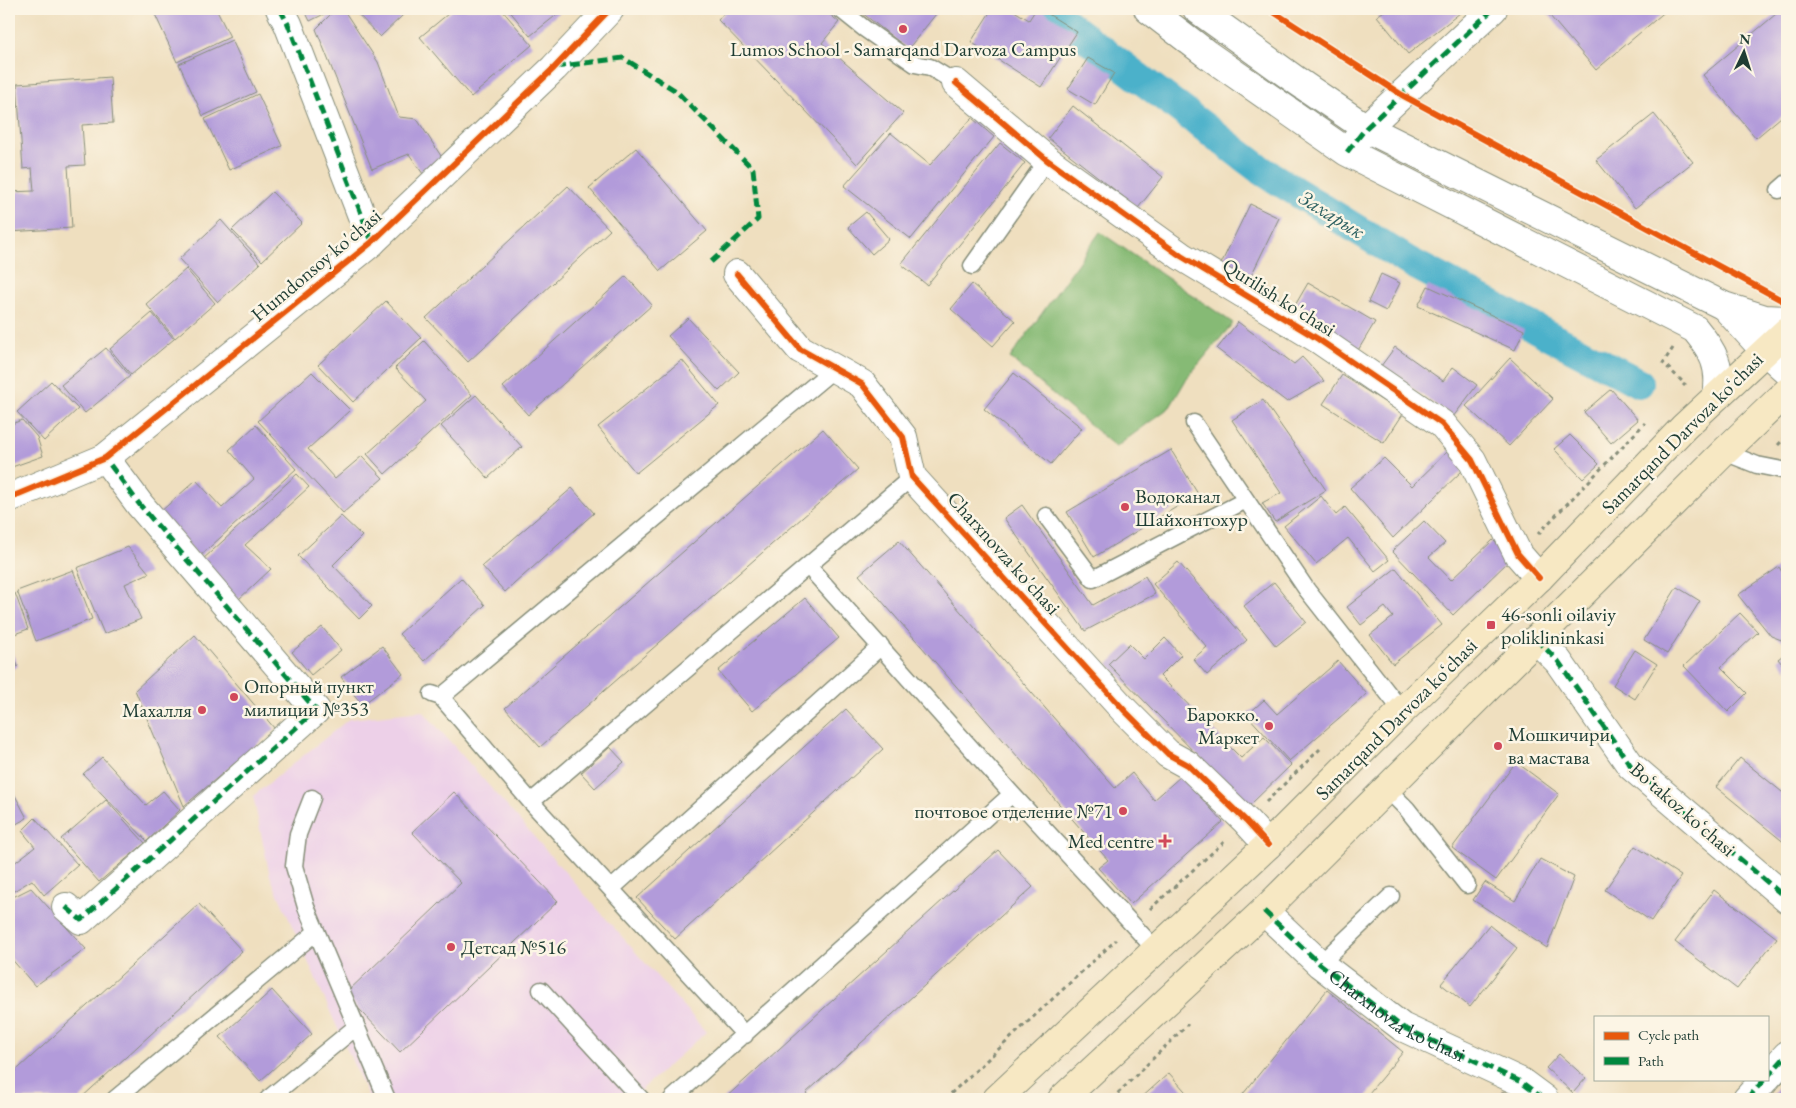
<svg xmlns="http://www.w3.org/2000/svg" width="1796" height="1108" font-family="'EB Garamond',serif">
<rect width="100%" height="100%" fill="#fcf5e5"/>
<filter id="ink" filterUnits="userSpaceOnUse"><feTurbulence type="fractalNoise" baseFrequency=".02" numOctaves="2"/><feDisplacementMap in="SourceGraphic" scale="10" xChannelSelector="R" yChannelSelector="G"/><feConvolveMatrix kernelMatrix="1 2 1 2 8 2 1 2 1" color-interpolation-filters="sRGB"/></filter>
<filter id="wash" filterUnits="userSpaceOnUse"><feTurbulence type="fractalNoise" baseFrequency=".0096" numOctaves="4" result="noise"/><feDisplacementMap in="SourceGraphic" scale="20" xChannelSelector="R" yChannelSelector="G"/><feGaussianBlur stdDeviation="1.12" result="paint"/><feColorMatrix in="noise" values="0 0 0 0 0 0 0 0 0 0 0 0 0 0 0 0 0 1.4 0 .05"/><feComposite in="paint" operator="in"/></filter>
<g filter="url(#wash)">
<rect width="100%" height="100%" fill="#efdfbf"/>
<path fill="#edd0e8" d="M423 711 706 1032 631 1099H369L270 876 253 796 349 719Z"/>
<path fill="#86ba75" stroke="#527c54" d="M1100 232 1233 323 1187 378 1170 407 1116 447 1010 358Z"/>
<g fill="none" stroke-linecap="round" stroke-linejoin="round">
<path stroke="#4bb1ca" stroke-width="30" d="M1048 9 1261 170 1408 261 1639 383"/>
</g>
<g id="blocks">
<path fill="#b29bda" d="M156 9H216L230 37 177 62 153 10Z
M304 9H334L310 21Z
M336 9H343L378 62 399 117 417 119 443 159 423 174 409 154 372 169 316 29Z
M353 9H397L403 15 380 37Z
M454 9H501L532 45 471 97 420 37Z
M508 9H564L530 36Z
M728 9H823L839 22 822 43 903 113 857 164 718 20Z
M857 9H940L908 49Z
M992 9H1011L1029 20 1036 9H1040L1077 32 1041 87 971 42Z
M1387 9H1465L1408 54 1377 16Z
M1544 9H1668L1596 70Z
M1782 9H1787V112L1756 138 1703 75Z
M232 40 256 92 203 116 179 64Z
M1088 58 1114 73 1095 105 1068 89Z
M110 77 113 123 82 125 85 165 68 166 72 228 9 232V192L34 191 32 168 23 169 17 84Z
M258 94 282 146 229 170 205 119Z
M1073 106 1163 177 1138 208 1048 138Z
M1654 114 1693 162 1635 208 1596 160Z
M972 118 994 137 911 239 844 186 891 133 930 165Z
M1000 143 1025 163 927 285 901 264Z
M636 148 707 231 660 271 589 188Z
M568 186 610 230 468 362 426 318Z
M272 192 302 223 262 261 232 230Z
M1250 204 1279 218 1248 282 1219 268Z
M866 212 889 239 872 254 848 227Z
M221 220 260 264 218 302 179 259Z
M186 269 215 303 175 338 146 304Z
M1381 274 1400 283 1386 311 1368 302Z
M626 276 652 305 528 415 503 387Z
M1308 283 1375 322 1357 352 1290 314Z
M972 284 1015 321 993 346 951 309Z
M1428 286 1524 330 1515 350 1418 306Z
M386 301 421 338 353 402 318 365Z
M152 313 174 339 131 375 110 349Z
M688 318 739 372 719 391 668 336Z
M1238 322 1294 364 1302 357 1324 381 1287 402 1217 349Z
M424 341 472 395 385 474 367 454 426 401 395 368Z
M1395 347 1443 381 1453 367 1477 385 1453 417 1381 366Z
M106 348 130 376 85 413 61 385Z
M1510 358 1553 399 1509 446 1466 406Z
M682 360 719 405 636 473 598 427Z
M312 372 350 410 308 449 335 479 362 456 383 478 343 513 258 421Z
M1014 373 1082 428 1051 464 984 409Z
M1342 375 1403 414 1384 443 1323 404Z
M51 381 78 409 44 441 17 412Z
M1611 389 1638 420 1611 443 1584 412Z
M476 395 522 447 488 478 441 426Z
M1263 400 1326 490 1275 522 1262 503 1281 493 1232 420Z
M22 420 37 437 43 456 9 468V425Z
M256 425 296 469 199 557 159 513 196 480 222 508 254 479 229 450Z
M823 429 858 469 540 747 505 708Z
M1570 435 1599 464 1583 479 1554 449Z
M1450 449 1467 466 1393 538 1350 488 1384 458 1412 486Z
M1171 450 1198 494 1094 557 1067 512Z
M297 474 309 487 245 545 271 569 238 600 202 560Z
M572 488 594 513 505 592 482 566Z
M1321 496 1336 515 1345 507 1389 560 1375 571 1348 538 1316 564 1284 526Z
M1022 505 1093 605 1145 576 1155 594 1085 631 1004 518Z
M341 516 362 536 333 565 372 606 359 619 298 556Z
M1424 521 1445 543 1429 557 1451 580 1493 540 1511 559 1453 615 1392 551Z
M899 541 1115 788 1132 773 1154 800 1181 776 1223 822 1131 904 1098 868 1108 860 859 575Z
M128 547 149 573 125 584 141 619 104 634 77 568Z
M1178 562 1247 640 1207 675 1193 659 1207 647 1153 584Z
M1779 567 1787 580V645L1784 641 1771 636 1738 595Z
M1396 568 1442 625 1393 664 1370 635 1393 617 1385 607 1361 625 1347 607Z
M73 570 92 619 36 641 17 591Z
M461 578 485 605 424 661 399 634Z
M1274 582 1306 622 1276 646 1244 606Z
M1677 587 1700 601 1667 654 1644 640Z
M15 593 28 629 9 636V595Z
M805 598 839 638 752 711 718 671Z
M1740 613 1758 632 1721 667 1747 693 1728 712 1684 666Z
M322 627 341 650 311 675 292 652Z
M195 635 275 729 184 806 135 690Z
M1165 638 1181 655 1160 676 1241 758 1264 737 1291 765 1248 807 1108 664 1129 644 1144 659Z
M9 646 18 666 9 671Z
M382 646 403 674 362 705 341 677Z
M1635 650 1657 664 1635 699 1613 685Z
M1787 652V670L1778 659Z
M1338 661 1367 694 1289 761 1247 715 1264 700 1277 714Z
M846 709 883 749 675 939 637 898Z
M610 747 624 762 595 788 581 773Z
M102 757 146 805 163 791 180 810 147 841 83 774Z
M1740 758 1787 796V842L1786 844 1716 787Z
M1516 762 1559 794 1496 880 1452 848Z
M9 784 27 818 9 828Z
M454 792 558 901 400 1052 345 994 461 883 412 832Z
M106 800 145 843 99 882 61 839Z
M35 818 78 865 44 895 32 880 9 894V867L35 847 22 831Z
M1635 846 1681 876 1651 921 1605 890Z
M998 850 1033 887 806 1093 811 1099H724Z
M1540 859 1574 877 1547 948 1473 900 1485 882 1515 901Z
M31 888 86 949 35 986 9 956V899Z
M1714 890 1777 938 1737 989 1675 942Z
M199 904 242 951 80 1099H9V1077Z
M1489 925 1517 948 1470 1007 1441 984Z
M272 990 312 1034 260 1081 220 1037Z
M1327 990 1403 1052 1364 1099H1239Z
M1559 1054 1586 1078 1573 1093 1546 1068Z
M1169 1073 1192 1099H1140Z
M1787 1077V1099H1769L1776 1090Z
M1503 1091 1516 1099H1498Z"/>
</g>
</g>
<g filter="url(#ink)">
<use href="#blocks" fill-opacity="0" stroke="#878e7a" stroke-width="1"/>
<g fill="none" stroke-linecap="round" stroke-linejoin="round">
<defs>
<path id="service" d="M840 9 865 29 915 64 930 67 956 83
M1779 190 1787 183
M972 266 1047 160
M1194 423 1307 590 1402 711
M1724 452 1757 465 1787 471
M1046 516 1093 579 1246 500
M808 566 1012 794 1156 950
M432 694 441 697 531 802 745 1035
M441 697 835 368
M1386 788 1407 809 1467 885
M312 798 298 834 294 866 306 907 387 1099
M531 802 912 477
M611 889 881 646
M1320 964 1391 896
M541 990 641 1099
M115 1099 316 932
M268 1099 356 1027
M672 1099 1012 794"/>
<g id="minor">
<path d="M280 9 288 24 372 242"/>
<path d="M1148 9 1208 55 1347 152 1695 329C1713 351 1722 366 1717 396"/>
<path d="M1197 9 1297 81 1366 128 1724 306 1765 319 1787 320"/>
<path d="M956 83 1047 160 1181 256 1318 339 1442 424 1472 460 1518 554 1539 578"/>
<path d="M1356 141 1366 128 1493 9"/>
<path d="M737 274 800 349 862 384 903 437 912 477 1125 711 1168 754 1188 765 1246 821 1268 845"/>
<path d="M1725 307 1765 351 1787 371"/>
<path d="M9 498 105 458 372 242 554 68 610 9"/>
<path d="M1536 639 1558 661 1631 766 1787 899"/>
<path d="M66 907 81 920 316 710 140 505 105 458"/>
<path id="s1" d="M1264 911 1320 964 1402 1027 1521 1082 1544 1099"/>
<path d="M1767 1077 1787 1055"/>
<path d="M1747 1099 1765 1079"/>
</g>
<path id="secondary" d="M997 1099 1268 845 1402 711 1539 578 1684 427 1787 331
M1062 1099 1264 911 1724 452 1787 392"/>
</defs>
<use href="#service" stroke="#878e7a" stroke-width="19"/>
<use href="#minor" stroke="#878e7a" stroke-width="30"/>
<use href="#secondary" stroke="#878e7a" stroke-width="30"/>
<path stroke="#878e7a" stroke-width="3" stroke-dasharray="4 4" stroke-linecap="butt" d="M1673 348 1663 363 1685 384 1683 386
M1778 445 1787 436
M1538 534 1645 423
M1266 802 1320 749
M1150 909 1225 841
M945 1099 1116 940
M1112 1099 1188 1024"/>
<use href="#service" stroke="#fff" stroke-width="16"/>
<use href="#minor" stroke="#fff" stroke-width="28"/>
<use href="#secondary" stroke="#f7e8c3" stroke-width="28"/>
<path stroke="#00873e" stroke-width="5" stroke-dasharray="10 5" stroke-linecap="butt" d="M280 9 288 24 372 242
M555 67 623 58 676 91 753 169 758 219 711 262
M1347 152 1366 128 1493 9
M1536 639 1558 661 1631 766 1787 899
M66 907 81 920 316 710 140 505 105 458
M1264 911 1320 964 1402 1027 1521 1082 1544 1099
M1767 1077 1787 1055
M1747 1099 1765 1079"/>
<defs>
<path id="cycleway" d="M1269 9 1402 95 1787 303
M956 83 1047 160 1181 256 1318 339 1442 424 1472 460 1518 554 1539 578
M737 274 800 349 862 384 903 437 912 477 1125 711 1168 754 1188 765 1246 821 1268 845
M9 498 105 458 372 242 554 68 610 9"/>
</defs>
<use href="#cycleway" stroke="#fcf5e5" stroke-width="9"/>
<use href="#cycleway" stroke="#e8590c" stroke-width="6"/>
</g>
</g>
<g fill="#d1495b" stroke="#fcf5e5" stroke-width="2">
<circle cx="903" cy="29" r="5"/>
<circle cx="1125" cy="507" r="5"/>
<rect x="1486" y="620" width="10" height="10" rx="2.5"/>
<circle cx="234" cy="697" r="5"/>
<circle cx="202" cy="710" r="5"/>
<circle cx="1269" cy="726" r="5"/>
<circle cx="1498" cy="746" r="5"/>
<circle cx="1123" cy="811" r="5"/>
<path d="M1162.5 833.5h5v5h5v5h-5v5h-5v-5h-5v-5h5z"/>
<circle cx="451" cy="947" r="5"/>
</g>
<g text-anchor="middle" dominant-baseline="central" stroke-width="5" stroke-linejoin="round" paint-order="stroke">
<g font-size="20" fill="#1f3d34" stroke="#fcf5e5" text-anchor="start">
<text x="903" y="49" text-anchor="middle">Lumos School - Samarqand Darvoza Campus</text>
<text x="1135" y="496">Водоканал<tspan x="1135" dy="23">Шайхонтохур</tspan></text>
<text x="1501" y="614">46-sonli oilaviy<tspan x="1501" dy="23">poliklininkasi</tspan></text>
<text x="244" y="686">Опорный пункт<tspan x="244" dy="23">милиции №353</tspan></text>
<text x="192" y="710" text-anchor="end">Махалля</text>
<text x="1259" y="714" text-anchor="end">Барокко.<tspan x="1259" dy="23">Маркет</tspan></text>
<text x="1508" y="734">Мошкичири<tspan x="1508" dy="23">ва мастава</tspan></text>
<text x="1113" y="811" text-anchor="end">почтовое отделение №71</text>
<text x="1154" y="841" text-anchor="end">Med centre</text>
<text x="461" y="947">Детсад №516</text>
</g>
<g font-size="20" fill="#1f3d34" stroke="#fcf5e5">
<text transform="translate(316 265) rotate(-40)">Humdonsoy ko'chasi</text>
<text transform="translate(1279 297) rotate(32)">Qurilish ko'chasi</text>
<text transform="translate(1682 433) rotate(-45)">Samarqand Darvoza koʻchasi</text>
<text transform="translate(1004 553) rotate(48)">Charxnovza ko'chasi</text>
<text transform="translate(1396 719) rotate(-45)">Samarqand Darvoza koʻchasi</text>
<text transform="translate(1683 809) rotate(41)">Boʻtakoz koʻchasi</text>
<text stroke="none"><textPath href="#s1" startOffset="170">Charxnovza ko'chasi</textPath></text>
</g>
<g font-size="21" font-style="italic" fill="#2c6061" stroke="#fcf5e5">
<text transform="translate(1332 214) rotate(32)">Захарык</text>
</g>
</g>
<rect width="1796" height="1108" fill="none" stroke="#fcf5e5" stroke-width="30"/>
<rect x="1594" y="1016" width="175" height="65" fill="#fcf5e5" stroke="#a4ab9e"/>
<rect x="1604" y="1032" width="25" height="8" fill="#e8590c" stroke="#a4ab9e"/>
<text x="1638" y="1040" font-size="15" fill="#1f3d34">Cycle path</text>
<rect x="1604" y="1057" width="25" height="8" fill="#00873e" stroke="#a4ab9e"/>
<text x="1638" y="1066" font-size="15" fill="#1f3d34">Path</text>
<g transform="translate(1744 52) rotate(4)" stroke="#fcf5e5" stroke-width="4" paint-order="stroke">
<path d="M0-4L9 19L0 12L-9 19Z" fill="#1f3d34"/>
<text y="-8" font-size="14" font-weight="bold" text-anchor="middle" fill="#1f3d34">N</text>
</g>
</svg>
